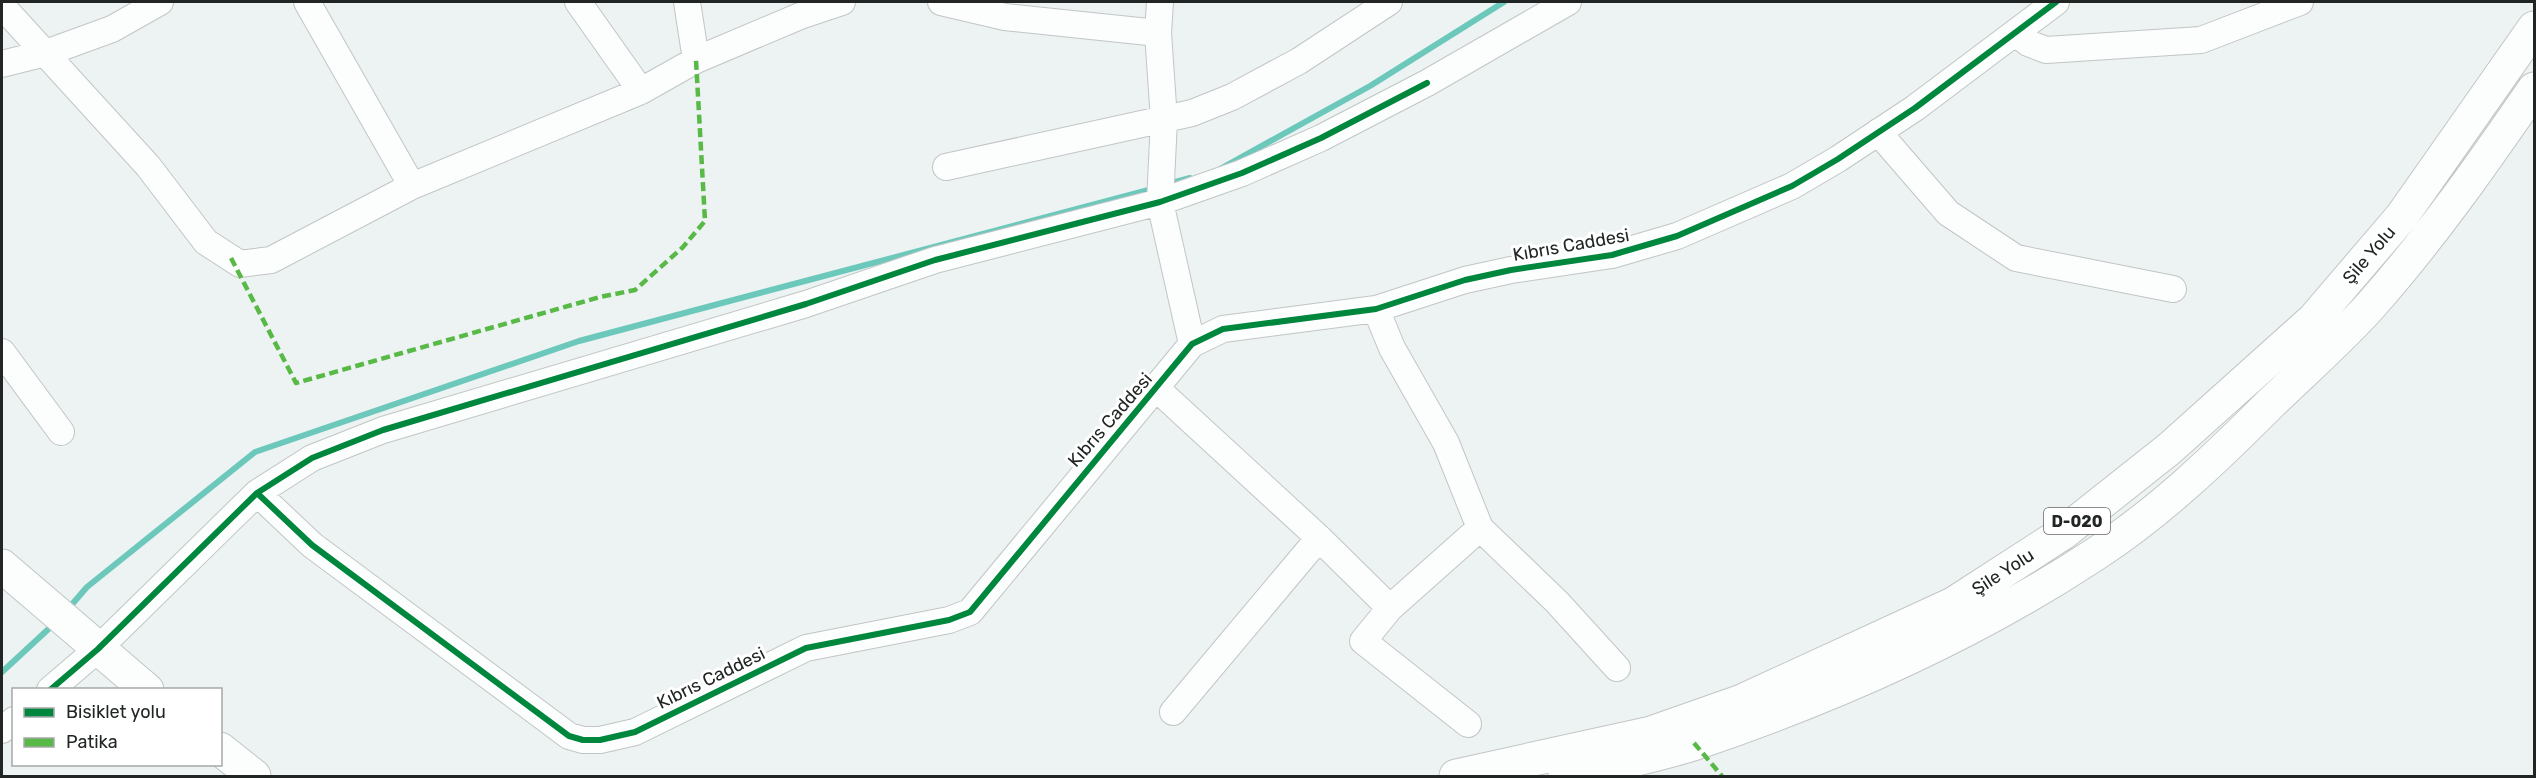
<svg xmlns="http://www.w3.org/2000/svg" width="2536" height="778" font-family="Rubik,sans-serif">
<rect width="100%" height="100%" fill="#ecf3f2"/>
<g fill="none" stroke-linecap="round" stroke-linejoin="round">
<path stroke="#6bc8bb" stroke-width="6" d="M1220 169 1370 86 1504 2
M1168 184 1190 178
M68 609 87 587 255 452 579 341 1156 188
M2 672 55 623"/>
<defs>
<path id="minor" d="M307 2 412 186
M578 2 641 91
M687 2 696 60
M941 2 1005 17 1158 33
M1160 2 1158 33 1164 120 1160 202 1192 344
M2 6 148 166 206 242 240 264 271 260 412 186 641 91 696 60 800 16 842 2
M2017 34 2028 43 2046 50 2201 40 2300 2
M2 64 46 53 112 29 160 2
M1878 132 1948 213 2016 258 2173 289
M946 167 1192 113 1232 97 1299 61 1389 2
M1376 309 1392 348 1446 443 1480 528 1557 602 1617 668
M2 352 61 432
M1157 389 1319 538 1390 608
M257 493 312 545 569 736 583 740H600L635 732 806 648 949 620 970 612 1192 344 1223 329 1376 309 1465 280 1511 270 1612 255 1677 236 1792 186 1838 159 1915 108 2056 2
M50 690 98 649 257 493 312 458 383 430 806 304 935 260 1160 202 1242 173 1321 138 1427 83 1568 2
M1173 712 1319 538
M1468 724 1363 641 1390 608 1480 528
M2 730 14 720"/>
<path id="major" d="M2 566 147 690
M220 749 254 776"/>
<path id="highway" d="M1456 776 1651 733 1742 701 1953 604 2063 533 2169 449 2314 319 2402 216 2534 28
M1565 776C1608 765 1653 757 1696 743 1832 697 1974 634 2094 555 2160 512 2216 458 2271 403 2305 370 2341 339 2372 304 2432 236 2483 163 2534 89"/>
</defs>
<use href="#minor" stroke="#c1c6c5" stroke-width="28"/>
<use href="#major" stroke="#c1c6c5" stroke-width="35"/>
<use href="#highway" stroke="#c1c6c5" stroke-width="35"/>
<use href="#minor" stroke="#fcfdfd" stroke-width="26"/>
<use href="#major" stroke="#fcfdfd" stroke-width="33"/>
<use href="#highway" stroke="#fcfdfd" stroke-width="33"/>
<path stroke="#58b947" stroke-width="4.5" stroke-dasharray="9 4.5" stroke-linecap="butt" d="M231 258 296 383 600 297 635 290 683 247 705 221 696 60
M1694 743 1722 776"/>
<defs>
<path id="cycleway" d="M257 493 312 545 569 736 583 740H600L635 732 806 648 949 620 970 612 1192 344 1223 329 1376 309 1465 280 1511 270 1612 255 1677 236 1792 186 1838 159 1915 108 2056 2
M50 690 98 649 257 493 312 458 383 430 806 304 935 260 1160 202 1242 173 1321 138 1427 83"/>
</defs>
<use href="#cycleway" stroke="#fff" stroke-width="10"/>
<use href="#cycleway" stroke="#00873e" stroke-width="6"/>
</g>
<g text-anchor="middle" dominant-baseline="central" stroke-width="6" stroke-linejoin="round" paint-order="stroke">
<rect fill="#fff" stroke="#646766" stroke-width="1.5" x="2044" y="508" width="66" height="26" rx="4.5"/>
<g font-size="16" font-weight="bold" fill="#212625">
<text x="2077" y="521">D-020</text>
</g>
<g font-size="18" fill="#212625" stroke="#fff">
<text transform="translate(1571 245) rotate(-10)">Kıbrıs Caddesi</text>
<text transform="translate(2369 255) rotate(-49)">Şile Yolu</text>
<text transform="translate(1110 420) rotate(-49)">Kıbrıs Caddesi</text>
<text transform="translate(2003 572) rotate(-33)">Şile Yolu</text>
<text transform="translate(711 678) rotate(-26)">Kıbrıs Caddesi</text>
</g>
</g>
<rect width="2536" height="778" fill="none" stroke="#212625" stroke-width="6"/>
<rect x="12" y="688" width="210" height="78" fill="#ffffff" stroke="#a6a8a8" stroke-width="1.5"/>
<rect x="24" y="708" width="30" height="9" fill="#00873e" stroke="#a6a8a8" stroke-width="1.5"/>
<text x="66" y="718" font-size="18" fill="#212625">Bisiklet yolu</text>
<rect x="24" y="738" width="30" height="9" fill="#58b947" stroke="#a6a8a8" stroke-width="1.5"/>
<text x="66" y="748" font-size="18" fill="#212625">Patika</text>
</svg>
